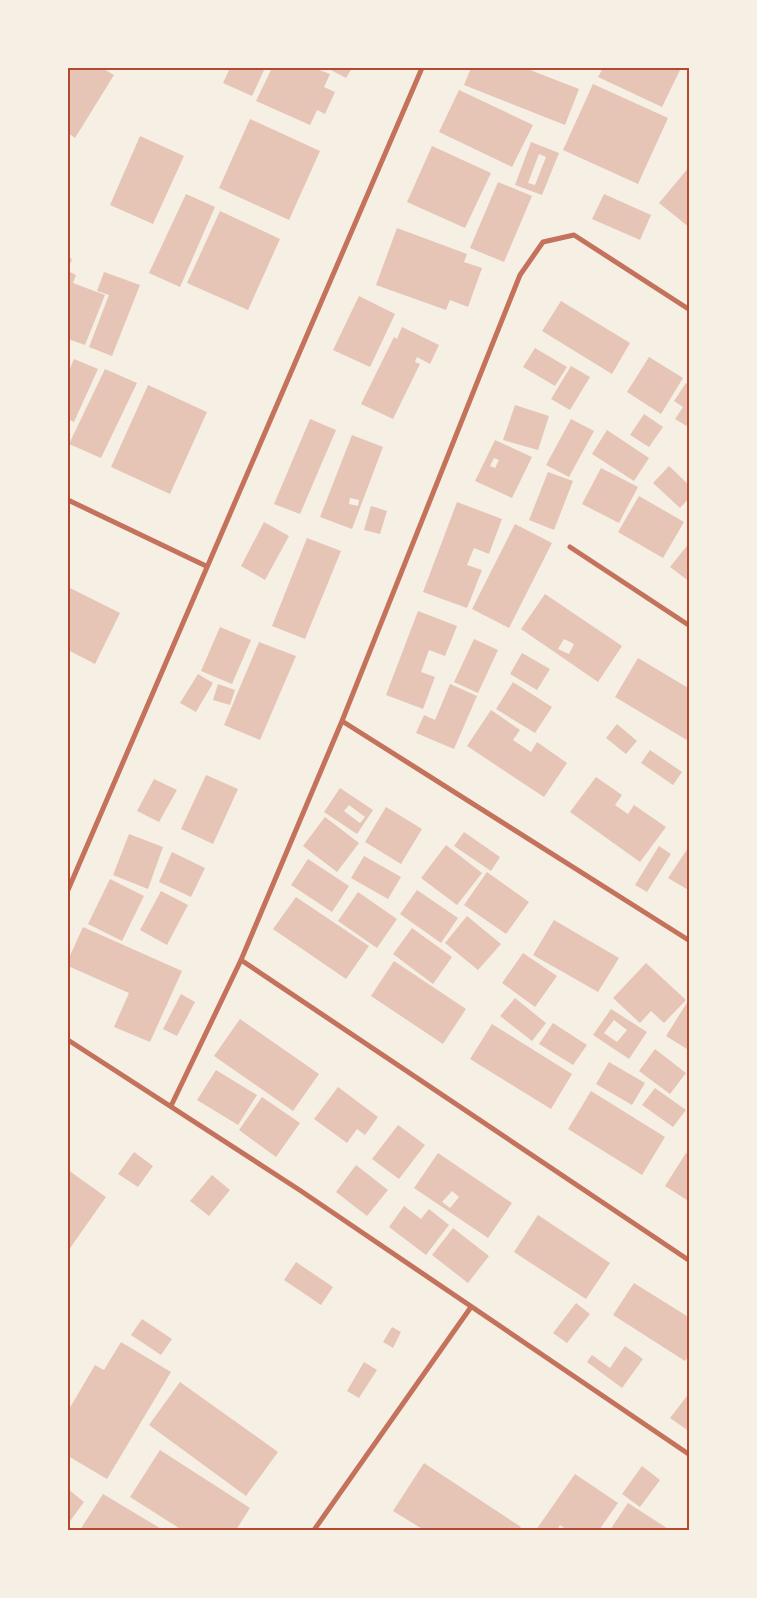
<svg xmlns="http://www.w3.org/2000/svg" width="757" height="1598" font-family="Poppins,sans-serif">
<rect width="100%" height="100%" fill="#f6efe4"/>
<path fill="#e6c5b7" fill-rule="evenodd" d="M68 68H102L114 75 75 138 68 133Z
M230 68H265L252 96 223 83Z
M272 68H314L330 74 324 87 335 92 325 114 317 110 310 125 256 101Z
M327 68H352L346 78Z
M471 68H525L579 89 565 125 464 85Z
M603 68H681L662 107 598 77Z
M593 84 668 118 638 184 563 150Z
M459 90 533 125 512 167 439 132Z
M250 119 320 151 289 220 219 188Z
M140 136 184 156 153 224 110 205Z
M531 142 559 153 542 195 515 185ZM539 154 546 157 535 185 528 183Z
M432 146 491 173 465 228 407 202Z
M690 166V228L659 203Z
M498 182 532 196 504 262 470 248Z
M186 194 215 207 180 287 149 273Z
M604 194 651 215 640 240 592 219Z
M220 211 280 239 248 310 187 283Z
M397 228 467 254 464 262 482 268 468 307 450 300 446 310 376 285Z
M68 257 72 259 68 269Z
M68 271 76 275 73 283 105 295 85 345 68 339Z
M104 272 140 285 112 356 89 347 109 295 97 291Z
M359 296 395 314 370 367 333 350Z
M561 301 630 343 612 374 542 331Z
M402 327 439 345 430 364 417 357 415 362 420 364 393 419 361 404 394 337 397 339Z
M535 348 567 367 555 386 523 367Z
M649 357 683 378 661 414 627 392Z
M74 359 98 369 74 422 68 419V373Z
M571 366 590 377 570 410 551 399Z
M105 369 137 383 101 458 69 444Z
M686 383 690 385V428L675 419 683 407 674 401Z
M148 385 207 412 170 494 111 467Z
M515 405 549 416 538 450 503 440Z
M644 414 663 427 649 447 630 435Z
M310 419 336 430 300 514 274 504Z
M571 419 594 431 569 477 546 465Z
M607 430 649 458 634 481 592 454Z
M352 435 383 447 352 529 320 517ZM350 498 359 500 358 506 349 504Z
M495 440 532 457 512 498 475 481ZM494 458 499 460 495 468 490 466Z
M669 466 690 486V497L680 508 653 483Z
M601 468 638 487 619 523 582 504Z
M548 472 573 481 554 530 529 520Z
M639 496 684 522 663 558 618 532Z
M457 502 502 519 489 554 474 548 467 565 482 570 467 608 423 592Z
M371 506 387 511 380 534 364 530Z
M264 522 289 536 265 580 241 566Z
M515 524 552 543 509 628 472 609Z
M307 538 341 551 305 639 272 626Z
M690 542V582L670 567Z
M68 587 120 613 95 664 68 650Z
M545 594 622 646 598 682 521 629ZM564 639 574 644 569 654 558 649Z
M418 611 457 626 445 656 429 650 421 672 435 677 423 709 386 695Z
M220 627 251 640 232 684 201 671Z
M474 639 498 650 478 693 454 682Z
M259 642 296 656 260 740 224 725Z
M522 653 550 669 537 690 510 674Z
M638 658 690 689V742L615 697Z
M198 674 213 683 196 712 180 703Z
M513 682 552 707 535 733 496 709Z
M218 684 235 690 230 705 213 700Z
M450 684 477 696 454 749 416 733 424 715 435 720Z
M491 710 520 730 513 740 531 752 537 742 567 763 544 797 467 746Z
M617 724 637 741 626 754 606 738Z
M650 750 682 772 673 785 641 763Z
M206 775 238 789 213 844 181 829Z
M596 777 622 795 615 805 628 814 634 805 666 827 640 862 570 812Z
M154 779 177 790 159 822 137 811Z
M340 788 373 810 357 834 324 812ZM349 805 365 817 360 823 344 811Z
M386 807 422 829 401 864 365 842Z
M325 817 359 843 337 872 303 846Z
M464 832 500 857 491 871 454 846Z
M129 834 163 847 148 889 113 875Z
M446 845 482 873 457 905 421 878Z
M690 845V891L668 878Z
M659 846 671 854 647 892 635 885Z
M172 852 205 868 191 897 159 882Z
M364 856 401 877 388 899 351 878Z
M308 859 349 886 332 912 291 885Z
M487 872 529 902 506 934 464 905Z
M110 879 144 896 122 941 88 924Z
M417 890 458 918 441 943 400 914Z
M161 891 188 905 167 945 140 930Z
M358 892 397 919 377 948 338 921Z
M296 897 369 946 346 979 273 929Z
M467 916 501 944 478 970 445 943Z
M554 920 619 958 598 992 533 955Z
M83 927 182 971 150 1042 114 1027 129 993 68 966V960Z
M412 928 452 957 433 984 393 954Z
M523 953 557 976 535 1007 502 983Z
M394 961 466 1009 443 1044 371 996Z
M646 963 686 1000 664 1023 651 1011 640 1023 613 998Z
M181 994 195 1002 177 1036 163 1029Z
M515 998 546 1023 532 1041 500 1016Z
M690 998V1051L666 1036Z
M611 1009 647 1032 629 1059 593 1035ZM614 1020 627 1030 617 1042 604 1033Z
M240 1019 319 1074 293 1111 214 1056Z
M553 1023 587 1045 573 1065 539 1044Z
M492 1024 572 1074 551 1109 470 1059Z
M655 1049 686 1073 670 1094 639 1071Z
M609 1062 645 1083 632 1105 596 1084Z
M216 1070 257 1095 238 1125 197 1100Z
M338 1087 378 1117 365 1135 357 1129 347 1143 314 1119Z
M655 1088 686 1110 673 1127 642 1105Z
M591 1091 665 1137 642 1175 568 1129Z
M262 1097 300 1123 276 1157 239 1130Z
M398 1125 425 1145 399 1179 372 1159Z
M134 1152 153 1166 138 1187 118 1174Z
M438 1153 512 1203 488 1238 414 1188ZM452 1191 459 1197 450 1208 442 1202Z
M686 1153 690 1155V1202L665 1186Z
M356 1165 388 1190 367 1216 336 1192Z
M68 1170 106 1197 68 1251Z
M212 1175 230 1190 209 1216 190 1201Z
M404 1206 421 1219 429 1209 449 1225 426 1255 389 1227Z
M538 1215 610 1263 586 1299 514 1252Z
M453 1228 489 1256 468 1283 432 1255Z
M296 1262 333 1287 321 1305 284 1280Z
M634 1283 690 1318V1354L685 1361 613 1315Z
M576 1303 590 1314 567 1343 553 1333Z
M142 1319 172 1339 161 1355 131 1335Z
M392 1327 401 1332 393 1348 383 1342Z
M121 1342 171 1372 107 1479 68 1456V1411L95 1365 104 1370Z
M625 1346 643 1359 622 1388 587 1362 592 1355 610 1368Z
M364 1362 377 1370 359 1398 347 1391Z
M180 1382 278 1452 246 1496 149 1425Z
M690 1392V1432L670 1418Z
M160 1450 250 1508 236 1530H182L130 1497Z
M424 1463 521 1527 518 1530H424L393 1511Z
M642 1466 660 1480 640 1507 622 1494Z
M575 1474 618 1503 599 1530H567L560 1525 557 1530H536Z
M68 1489 84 1502 68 1524Z
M103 1494 163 1530H80Z
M628 1503 670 1530H610Z"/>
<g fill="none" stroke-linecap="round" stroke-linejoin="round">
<path stroke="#c5725c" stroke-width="5" d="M68 500 206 566
M570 547 690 626
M342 721 690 941
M68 890 422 68
M241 960 690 1261
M68 1040 301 1191 690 1455
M171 1106 241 960 342 721 520 275 543 242 574 235 690 310
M314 1530 471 1307"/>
</g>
<rect width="757" height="1598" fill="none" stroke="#f6efe4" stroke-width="138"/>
<rect x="69" y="69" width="619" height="1460" fill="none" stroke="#b5482f" stroke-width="2"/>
</svg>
